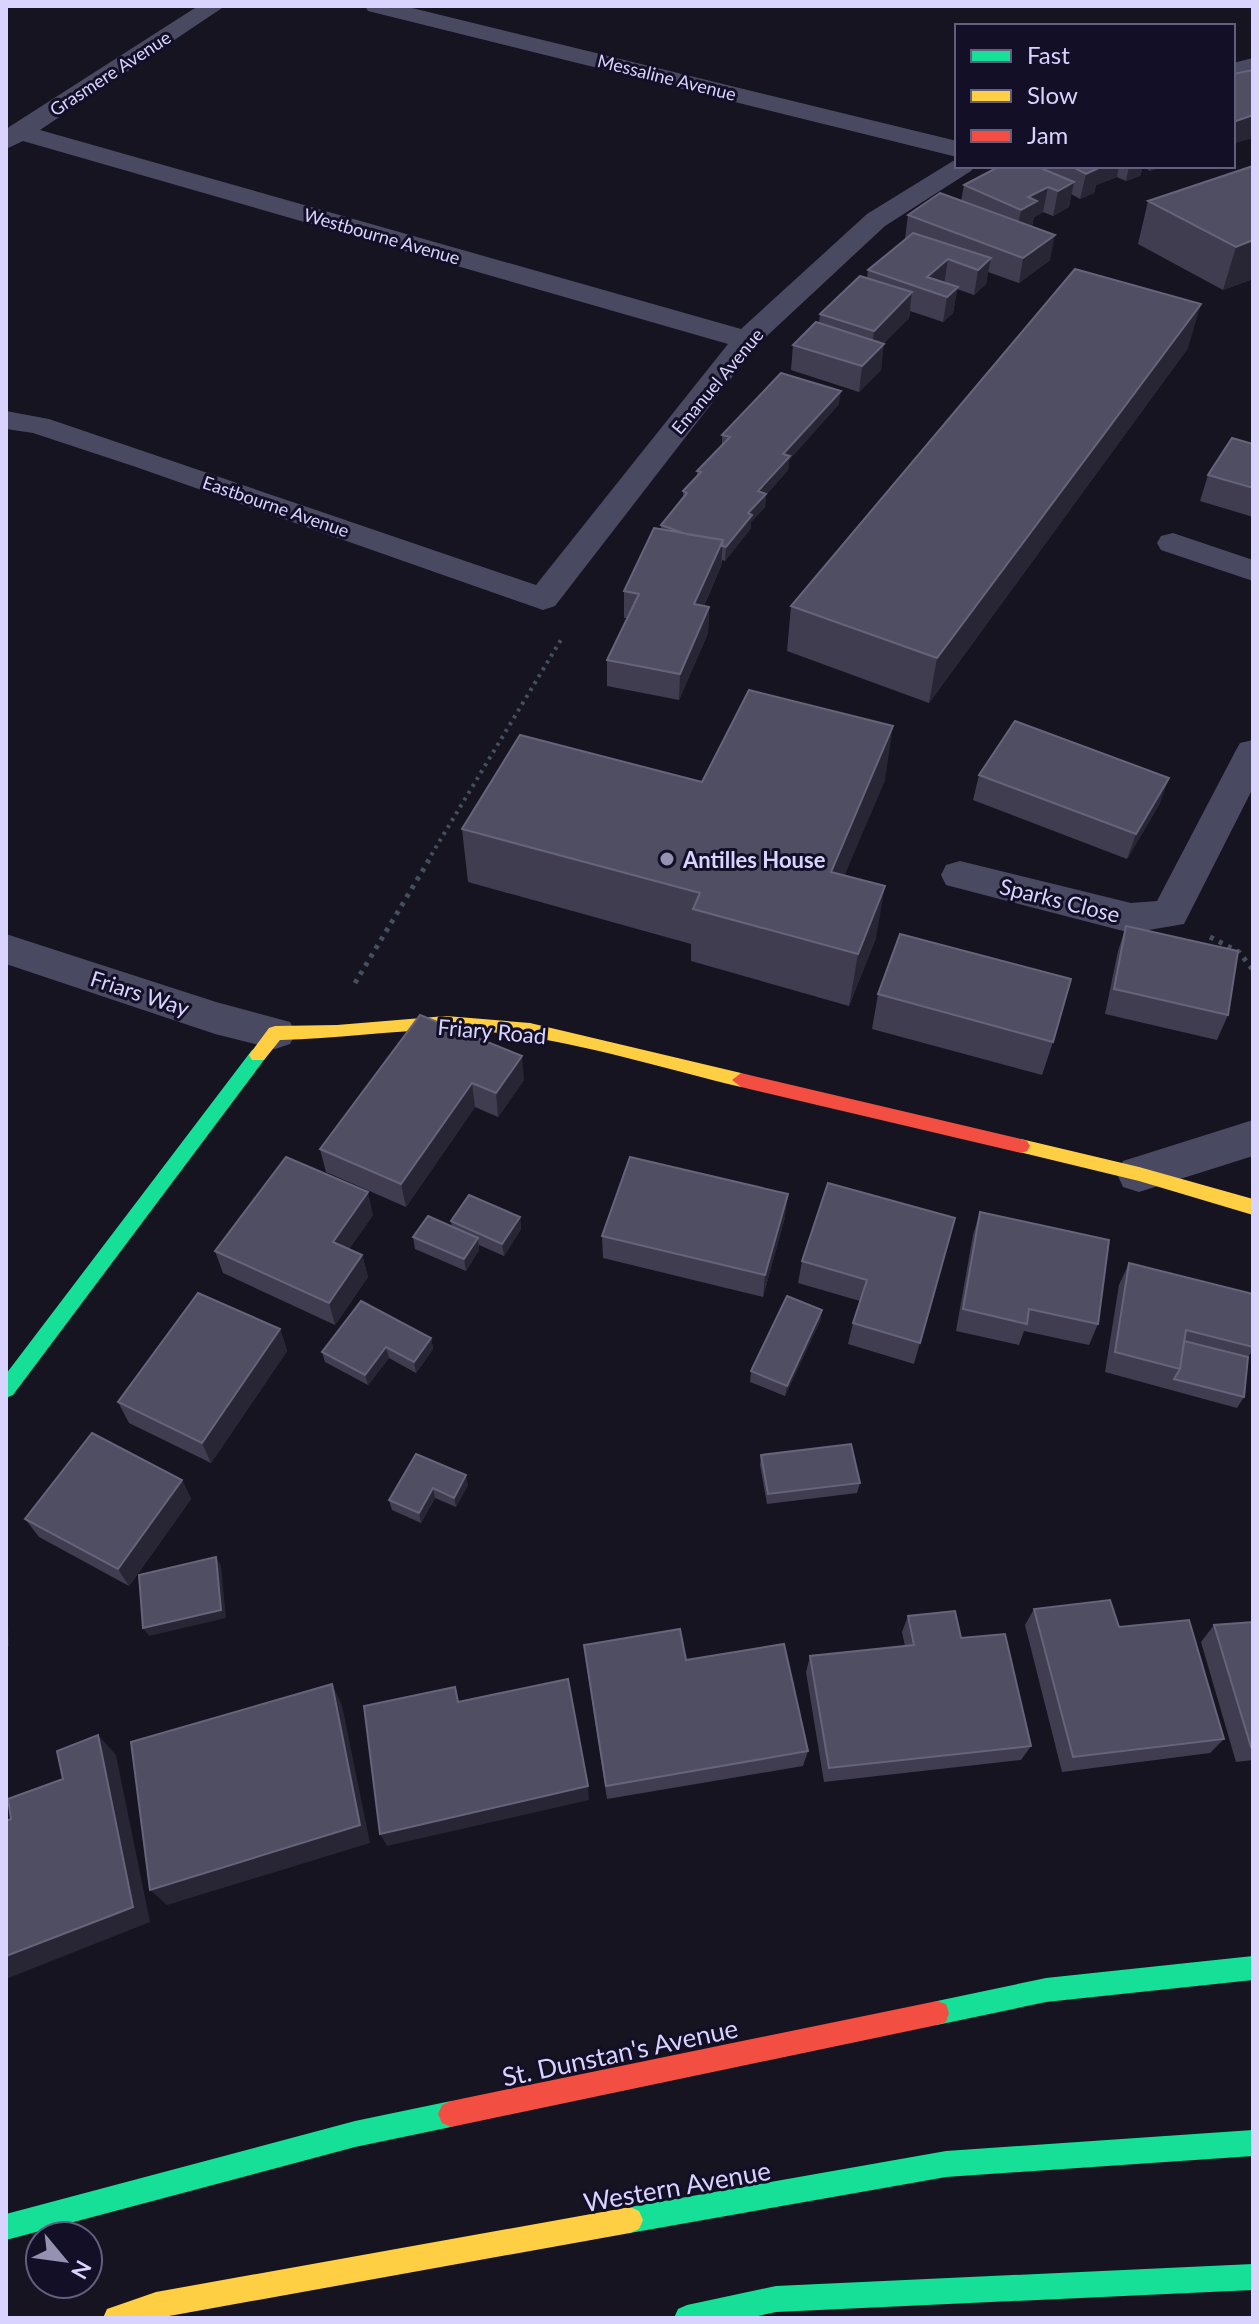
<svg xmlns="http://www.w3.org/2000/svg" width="1259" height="2324" font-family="Lato,sans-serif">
<rect width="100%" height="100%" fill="#161421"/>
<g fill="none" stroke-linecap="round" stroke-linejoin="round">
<path stroke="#44505f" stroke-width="4" stroke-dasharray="3 5" stroke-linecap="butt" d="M427 862 562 638"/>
<path stroke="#44505f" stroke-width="5" stroke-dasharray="4 6" stroke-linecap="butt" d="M1210 937 1239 952 1253 970
M355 983 429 860"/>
<path fill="#4a4962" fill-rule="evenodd" d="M198 6H225L40 130 741 329 867 214 953 161 957 160V166H975L971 171 885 226 756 346 555 606 543 610 136 467 33 433 6 429V411L49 419 536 585 728 344 23 141 6 149V130L9 127Z
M365 6H404L957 141V157L368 11Z
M1253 58V72L1233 77V63Z
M1173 533 1253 560V581L1161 550 1157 543 1161 536Z
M1253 740V788L1184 924 1131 933 946 885 941 875 946 865 960 861 1131 903 1157 901 1235 752 1240 743Z
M6 934 216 1002 290 1022 296 1033 290 1044 275 1049 215 1034 6 964Z
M1253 1120V1156L1139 1192 1123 1187 1117 1174 1123 1161Z"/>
<path fill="#16e098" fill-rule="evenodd" d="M258 1048 267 1055 264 1060 13 1395 6 1398V1374L252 1050Z
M1253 1956V1980L1046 2002 937 2025 928 2022 925 2013 928 2004 937 2001 1046 1978Z
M451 2101 460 2105 464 2114 460 2123 451 2127 355 2147 6 2240V2214L355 2121Z
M1253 2130V2156L946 2177 630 2233 621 2229 617 2220 621 2211 630 2207 946 2151Z
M1253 2264V2290L776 2312 749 2318H674L678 2309 687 2305 776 2286Z"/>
<path fill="#ffcf43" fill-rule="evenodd" d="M446 1016 530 1023 741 1073 750 1080 741 1087C648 1065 541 1029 445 1030 390 1030 335 1039 280 1040L264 1060H252L249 1055 269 1028 275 1026 337 1025Z
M1021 1139 1139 1167 1253 1199V1215L1139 1181 1015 1151 1012 1146 1015 1141Z
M630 2207 639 2211 643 2220 639 2229 630 2233 158 2318H103L107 2309 156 2292Z"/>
<path fill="#f24e42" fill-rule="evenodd" d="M741 1073 1021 1139 1027 1141 1030 1146 1027 1151 1021 1153 741 1087 732 1080Z
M937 2001 946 2004 949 2013 946 2022 937 2025 451 2127 442 2123 438 2114 442 2105 451 2101Z"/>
</g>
<path fill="#403d50" d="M1000 166H1165L1150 171 1143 166 1140 176 1126 181 1117 177 1096 185 1094 193 1080 199 1071 194 1069 207 1053 216 1043 212 1034 217 1032 226 1050 260 1019 283 988 272 986 284 974 295 957 289 953 313 943 322 910 311 909 318 883 344 881 370 859 392 791 370 793 345 819 323 820 314 867 278 868 270 905 239 908 215 961 201 964 185Z
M1253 166V279L1223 290 1138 244 1148 201Z
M1188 348 929 703 787 651 791 606Z
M839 404 789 460 788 470 766 495 765 507 751 522V528L725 561 722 560 721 566 704 606 709 607 708 633 679 700 607 686V660L627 618H624V591L661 529V525L683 498V491L697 476V471L722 445V435Z
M1253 444V517L1200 501 1208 475Z
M979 775 1160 803 1127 859 973 800Z
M885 780 844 875 876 938 849 1006 691 961V944L468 882 462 829Z
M1126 926 1228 1015 1217 1040 1105 1014 1118 951Z
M878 994 1053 1042 1042 1075 872 1029Z
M420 1015 524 1080 498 1117 475 1107 406 1207 326 1172 320 1149Z
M980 1212 1098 1324 1089 1345 1024 1331 1019 1345 956 1331 973 1235Z
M373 1215 349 1249 362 1255 368 1277 335 1325 223 1273 215 1251Z
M520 1217 521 1229 504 1256 479 1245V1250L466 1271 415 1249 413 1237 452 1227 451 1221Z
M785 1217 763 1297 603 1258 602 1236Z
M955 1218 914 1364 848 1344 853 1323 860 1301 798 1283 802 1261Z
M1129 1263 1253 1294V1350L1248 1357 1244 1397 1237 1408 1105 1372 1119 1285Z
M822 1310 820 1321 785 1396 750 1382 751 1371Z
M280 1329 287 1351 211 1463 129 1423 118 1402Z
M431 1338 433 1349 416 1373 389 1358 368 1385 325 1362 322 1352Z
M416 1454 468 1485 456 1507 435 1498 421 1523 392 1510 389 1500Z
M761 1455 860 1483 857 1493 767 1504 760 1465Z
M182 1480 191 1499 129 1586 39 1537 25 1519Z
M1034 1609 1224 1739 1210 1753 1062 1772 1025 1625Z
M908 1616 961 1638 1031 1746 1021 1760 824 1782 806 1672 810 1656 905 1646 902 1632Z
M1253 1622V1760L1236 1762 1201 1642 1214 1625Z
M584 1645 686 1660 808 1751 803 1766 607 1799 586 1661Z"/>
<path fill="#282635" d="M1253 115V138L1233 144V122Z
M1091 166H1119L1117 177 1096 185 1094 193 1080 199 1086 174Z
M1129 166H1143L1140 176 1126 181Z
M1151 166H1165L1150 171Z
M1074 182 1069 207 1053 216 1058 191Z
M1048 187 1043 212 1034 217 1032 226 1016 236 1021 210 1028 197Z
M1055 235 1050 260 1019 283 1023 258Z
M1253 240V279L1223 290 1236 247Z
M991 258 986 284 974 295 978 270Z
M948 259 944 285 927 277Z
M958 287 953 313 943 322 947 297Z
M912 292 909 318 871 356 874 331Z
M1201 304 1188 348 929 703 937 658Z
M884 344 881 370 859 392 862 366Z
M841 391 839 404 789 460 788 470 766 495 765 507 751 522V528L725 561 726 547 748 513 758 491 783 454Z
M723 540 721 566 693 631 694 604Z
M709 607 708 633 679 700 680 674Z
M893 726 885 780 824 924 831 872Z
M1169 778 1160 803 1127 859 1136 834Z
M885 886 876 938 849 1006 858 954Z
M522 1056 524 1080 498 1117 496 1093Z
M472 1083 475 1107 406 1207 401 1184Z
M368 1192 373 1215 339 1264 333 1242Z
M788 1194 785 1217 763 1297 765 1275Z
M520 1217 521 1229 504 1256 502 1244Z
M478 1238 479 1250 466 1271 464 1259Z
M362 1255 368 1277 335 1325 329 1303Z
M822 1310 820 1321 785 1396 787 1386Z
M280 1329 287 1351 211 1463 202 1443Z
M431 1338 433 1349 416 1373 414 1362Z
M386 1347 389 1358 368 1385 365 1375Z
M466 1475 468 1485 456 1507 454 1498Z
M182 1480 191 1499 129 1586 118 1569Z
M433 1488 435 1498 421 1523 419 1513Z
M216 1557 221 1566 226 1618 149 1636 143 1628Z
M6 1599 7 1600 9 1646 6 1647Z
M332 1684 342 1705 370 1843 167 1905 150 1890Z
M98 1735 116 1755 150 1922 6 1979V1956Z
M588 1786 589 1800 387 1846 380 1834Z"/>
<path fill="#504e63" stroke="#66637b" stroke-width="2" d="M1253 70V115L1233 122V74Z
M1000 166H1036L1074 182 1058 191 1048 187 1028 197 1037 201 1021 210 964 185Z
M1071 166H1095L1099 168 1086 174Z
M1253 166V240L1236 247 1148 201Z
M940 193 1055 235 1023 258 908 215Z
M913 233 991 258 978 270 948 259 927 277 958 287 947 297 868 270Z
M1075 269 1201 304 937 658 791 606Z
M860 276 912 292 874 331 820 314Z
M816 322 884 344 862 366 793 345Z
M781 373 841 391 783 454 790 456 758 491 766 494 748 513 752 515 726 547 722 546 723 540 686 534 661 525 687 493 683 491 701 472 697 471 730 437 722 435Z
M1232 438 1253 444V488L1208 475Z
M654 528 723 540 694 604 709 607 680 674 607 660 639 594 624 591Z
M749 690 893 726 831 872 885 886 858 954 693 909 700 893 462 829 520 735 702 782Z
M1015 721 1169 778 1136 834 979 775Z
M1126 926 1238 951 1228 1015 1114 989Z
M900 934 1071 979 1053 1042 878 994Z
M420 1015 522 1056 496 1093 472 1083 401 1184 320 1149Z
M286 1157 368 1192 333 1242 362 1255 329 1303 215 1251Z
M630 1157 788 1194 765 1275 602 1236Z
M828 1183 955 1218 920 1343 853 1323 867 1280 802 1261Z
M469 1195 520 1217 502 1244 451 1221Z
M980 1212 1109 1240 1098 1324 1029 1309 1027 1324 963 1309Z
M428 1216 478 1238 464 1259 413 1237Z
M1129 1263 1253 1294V1347L1186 1330 1180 1369 1115 1352Z
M198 1293 280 1329 202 1443 118 1402Z
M787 1296 822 1310 787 1386 751 1371Z
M361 1301 431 1338 414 1362 386 1347 365 1375 322 1352Z
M1184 1341 1248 1357 1244 1397 1174 1379 1180 1369Z
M92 1433 182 1480 118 1569 25 1519Z
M851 1444 860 1483 768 1494 761 1455Z
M416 1454 466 1475 454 1498 433 1488 419 1513 389 1500Z
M216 1557 221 1610 143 1628 139 1575Z
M1110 1600 1119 1627 1189 1620 1224 1739 1073 1757 1034 1609Z
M955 1611 961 1638 1005 1634 1031 1746 829 1768 810 1656 914 1645 908 1616Z
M1253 1622V1747H1251L1214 1625Z
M680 1629 686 1660 784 1644 808 1751 606 1786 584 1645Z
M568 1679 588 1786 380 1834 364 1706 455 1687 458 1702Z
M332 1684 360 1825 150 1890 131 1742Z
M98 1735 133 1907 6 1956V1821L11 1819 8 1799 63 1779 57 1751Z"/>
<circle fill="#9591b1" stroke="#130f26" stroke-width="3" cx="667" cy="859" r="8"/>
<g text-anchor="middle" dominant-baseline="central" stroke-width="6" stroke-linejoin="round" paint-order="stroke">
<g font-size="18" fill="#d9d4ff" stroke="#130f26">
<text transform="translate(110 73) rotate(-33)">Grasmere Avenue</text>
<text transform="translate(667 77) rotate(14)">Messaline Avenue</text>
<text transform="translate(382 236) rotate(16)">Westbourne Avenue</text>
<text transform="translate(717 381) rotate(-50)">Emanuel Avenue</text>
<text transform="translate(276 506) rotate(19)">Eastbourne Avenue</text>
</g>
<g font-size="22" font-weight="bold" fill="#d9d4ff" stroke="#130f26" text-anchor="start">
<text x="683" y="859">Antilles House</text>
</g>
<g font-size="22" fill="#d9d4ff" stroke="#130f26">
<text transform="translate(1060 900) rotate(14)">Sparks Close</text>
<text transform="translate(140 993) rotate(18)">Friars Way</text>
<text transform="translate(492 1031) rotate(5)">Friary Road</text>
</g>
<g font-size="26" fill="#d9d4ff" stroke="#130f26">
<text transform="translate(620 2052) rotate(-12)">St. Dunstan's Avenue</text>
<text transform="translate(677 2186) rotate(-10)">Western Avenue</text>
</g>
</g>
<rect width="1259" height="2324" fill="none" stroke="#d9d4ff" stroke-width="16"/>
<rect x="955" y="24" width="280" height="144" fill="#130f26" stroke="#625e7d" stroke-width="2"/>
<rect x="971" y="50" width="40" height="12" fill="#16e098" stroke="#625e7d" stroke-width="2"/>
<text x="1027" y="64" font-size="24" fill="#d9d4ff">Fast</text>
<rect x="971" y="90" width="40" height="12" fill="#ffcf43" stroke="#625e7d" stroke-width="2"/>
<text x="1027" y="104" font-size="24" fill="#d9d4ff">Slow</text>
<rect x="971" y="130" width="40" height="12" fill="#f24e42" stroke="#625e7d" stroke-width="2"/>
<text x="1027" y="144" font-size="24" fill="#d9d4ff">Jam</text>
<g transform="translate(64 2260) rotate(119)"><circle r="38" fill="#130f26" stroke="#625e7d" stroke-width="2"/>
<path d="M0-6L14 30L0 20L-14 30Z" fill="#9591b1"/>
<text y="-12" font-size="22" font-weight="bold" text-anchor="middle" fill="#d9d4ff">N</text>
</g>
</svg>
